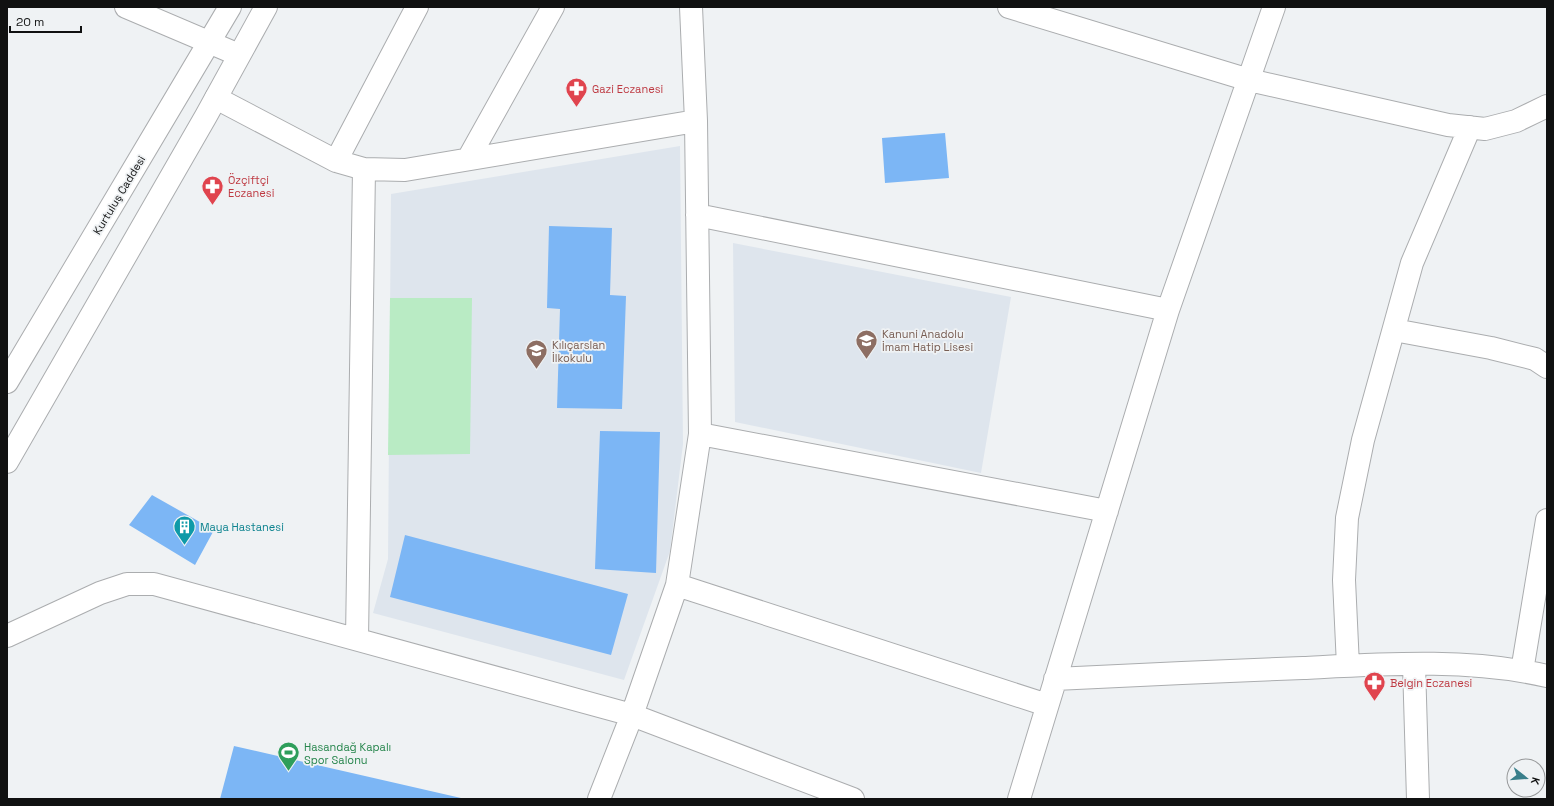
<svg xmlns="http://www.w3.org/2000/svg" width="1554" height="806" font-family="'Space Grotesk',sans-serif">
<rect width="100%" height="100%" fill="#eff2f4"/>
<path fill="#dee5ed" d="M680 146 683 444 670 551 624 680 373 613 388 559 391 194Z
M733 243 1011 297 981 473 735 422Z"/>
<path fill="#b9ebc4" d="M390 298H472L470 454 388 455Z"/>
<path fill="#7cb6f5" d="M945 133 949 178 885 183 882 138Z
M549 226 612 228 610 295 626 296 622 409 557 408 560 309 547 308Z
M600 431 660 432 656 573 595 569Z
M152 495 214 530 195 565 129 525Z
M405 535 628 594 611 655 390 597Z
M234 746 461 798V799H220Z"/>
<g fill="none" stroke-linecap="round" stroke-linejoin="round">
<defs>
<path id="minor" d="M126 7 239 55
M1009 7 1249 80 1448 125 1485 129 1516 121 1547 106
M216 98 336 161 364 169 405 170 696 121
M468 159 553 7
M336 161 417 7
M697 215 1168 310
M1394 330 1491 348 1535 359 1547 367
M700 434 1107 511
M677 585 1047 705
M7 636 100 593 127 584H154L632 715 853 799
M357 639 364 169
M1414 665 1418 799
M1348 666 1344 580 1347 518 1363 440 1412 263 1470 127
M1522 671 1547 520
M1055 679C1138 675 1220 671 1303 668 1383 664 1468 658 1547 676
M599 799 632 715 677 585 700 434 696 121 691 7
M1019 799 1168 310 1274 7"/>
<path id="secondary" d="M7 382 230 7
M7 462 206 116 266 7"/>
</defs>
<use href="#minor" stroke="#abadaf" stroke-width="24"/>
<use href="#secondary" stroke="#abadaf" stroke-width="24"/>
<use href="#minor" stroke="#fff" stroke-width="22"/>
<use href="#secondary" stroke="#fff" stroke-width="22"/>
</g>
<defs>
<symbol id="pharmacy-pin" viewBox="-11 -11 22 30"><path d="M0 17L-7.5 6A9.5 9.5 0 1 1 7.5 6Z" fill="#e0444e" stroke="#eff2f4"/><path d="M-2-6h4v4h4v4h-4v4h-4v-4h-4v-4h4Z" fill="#fff"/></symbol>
<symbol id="school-pin" viewBox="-11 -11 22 30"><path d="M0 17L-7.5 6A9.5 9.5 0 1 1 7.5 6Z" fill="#8d6e63" stroke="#eff2f4"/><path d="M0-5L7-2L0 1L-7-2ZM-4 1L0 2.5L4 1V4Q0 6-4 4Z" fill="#fff"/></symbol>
<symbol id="building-pin" viewBox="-11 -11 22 30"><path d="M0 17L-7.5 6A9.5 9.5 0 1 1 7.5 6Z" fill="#0f9aa8" stroke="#eff2f4"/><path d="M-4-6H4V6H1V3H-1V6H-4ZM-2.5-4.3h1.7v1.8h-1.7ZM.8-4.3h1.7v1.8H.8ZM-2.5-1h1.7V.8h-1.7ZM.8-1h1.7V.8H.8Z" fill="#fff"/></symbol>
<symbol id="stadium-pin" viewBox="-11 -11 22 30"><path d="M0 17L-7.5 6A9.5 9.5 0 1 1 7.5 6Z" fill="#2e9e5b" stroke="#eff2f4"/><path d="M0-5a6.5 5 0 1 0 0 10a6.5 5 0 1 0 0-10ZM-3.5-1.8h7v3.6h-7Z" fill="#fff"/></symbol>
</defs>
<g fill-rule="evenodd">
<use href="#pharmacy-pin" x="564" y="76" width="25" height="34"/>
<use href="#pharmacy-pin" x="200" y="174" width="25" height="34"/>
<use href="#school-pin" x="854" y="328" width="25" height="34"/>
<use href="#school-pin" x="524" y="338" width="25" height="34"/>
<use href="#building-pin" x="172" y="514" width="25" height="34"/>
<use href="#pharmacy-pin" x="1362" y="670" width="25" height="34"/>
<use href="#stadium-pin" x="276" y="740" width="25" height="34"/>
</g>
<g text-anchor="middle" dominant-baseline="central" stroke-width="3.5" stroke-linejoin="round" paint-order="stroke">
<g font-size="11" fill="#be3a42" stroke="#eff2f4" text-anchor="start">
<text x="592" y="89">Gazi Eczanesi</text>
<text x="228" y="180">Özçiftçi<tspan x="228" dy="13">Eczanesi</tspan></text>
<text x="1390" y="683">Belgin Eczanesi</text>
</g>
<g font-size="11" fill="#101111" stroke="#eff2f4">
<text transform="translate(119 195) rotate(-59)">Kurtuluş Caddesi</text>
</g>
<g font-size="11" fill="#785e54" stroke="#eff2f4" text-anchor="start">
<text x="882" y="334">Kanuni Anadolu<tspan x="882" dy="13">İmam Hatip Lisesi</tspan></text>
<text x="552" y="345">Kılıçarslan<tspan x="552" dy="13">İlkokulu</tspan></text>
</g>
<g font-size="11" fill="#0d838f" stroke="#eff2f4" text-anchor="start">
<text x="200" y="527">Maya Hastanesi</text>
</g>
<g font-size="11" fill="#27864d" stroke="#eff2f4" text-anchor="start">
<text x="304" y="747">Hasandağ Kapalı<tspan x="304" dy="13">Spor Salonu</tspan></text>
</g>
</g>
<rect width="1554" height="806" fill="none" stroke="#101111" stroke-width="16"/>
<g transform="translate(1526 778) rotate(107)"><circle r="19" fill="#eff2f4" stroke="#969899"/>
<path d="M0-3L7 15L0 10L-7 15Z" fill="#397f8b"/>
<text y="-6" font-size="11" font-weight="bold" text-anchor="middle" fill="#101111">K</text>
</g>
<path d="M10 26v6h71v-6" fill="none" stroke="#101111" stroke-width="2"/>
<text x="16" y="26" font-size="12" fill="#101111" stroke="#eff2f4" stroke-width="3" paint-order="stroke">20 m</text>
</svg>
